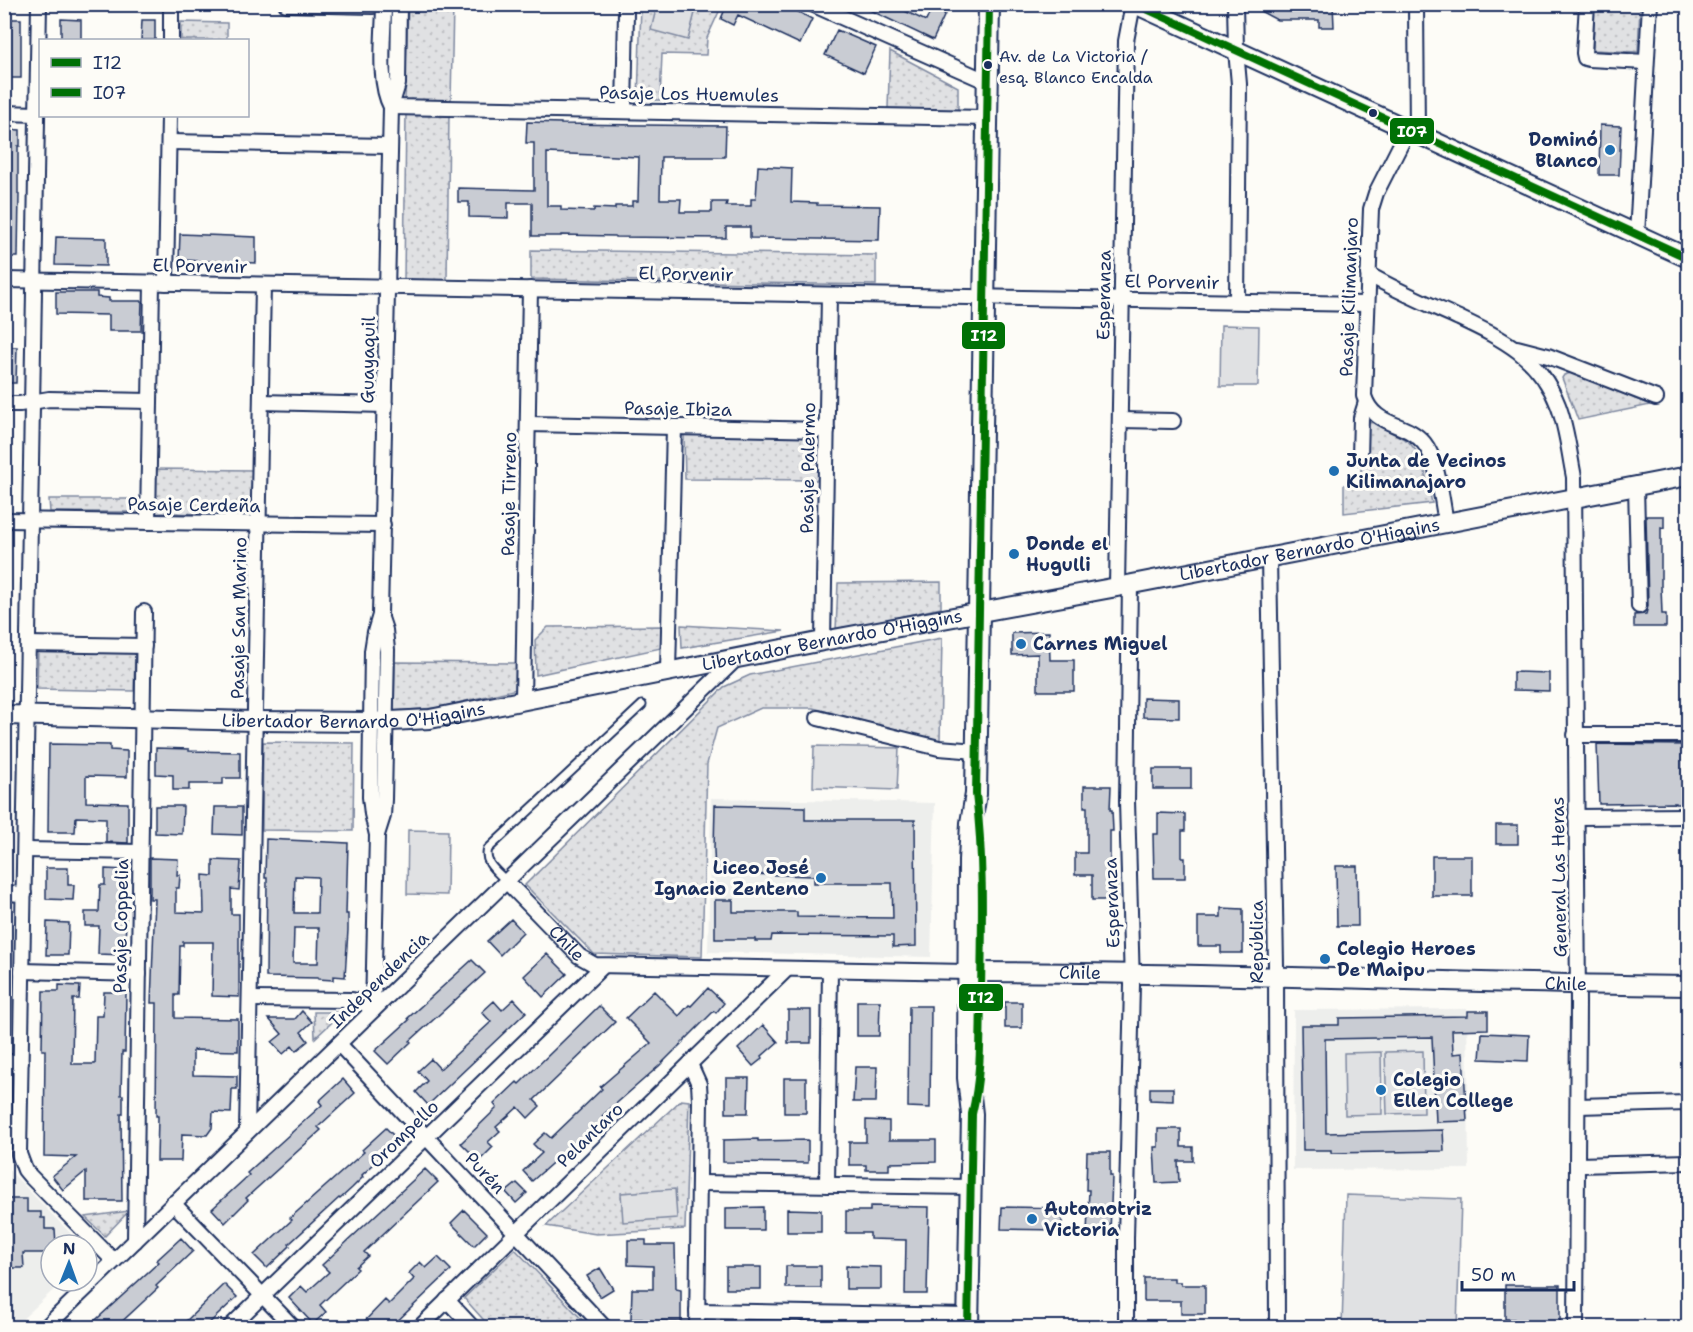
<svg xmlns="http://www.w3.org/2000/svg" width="1693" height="1332" font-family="'Shantell Sans',sans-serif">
<defs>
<pattern id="grass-dots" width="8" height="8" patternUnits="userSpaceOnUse" patternTransform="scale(1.5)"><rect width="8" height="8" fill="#e0e1e3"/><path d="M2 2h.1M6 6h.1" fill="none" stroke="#c0c1c5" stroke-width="1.8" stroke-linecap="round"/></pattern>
</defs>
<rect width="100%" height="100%" fill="#fdfcf7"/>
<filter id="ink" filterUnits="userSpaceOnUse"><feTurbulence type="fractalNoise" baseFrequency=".0167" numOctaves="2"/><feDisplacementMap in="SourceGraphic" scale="12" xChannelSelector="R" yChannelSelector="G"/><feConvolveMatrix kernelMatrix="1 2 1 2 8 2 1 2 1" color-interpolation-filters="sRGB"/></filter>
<g filter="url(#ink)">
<path fill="#edeeec" d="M711 798 935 803 931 957 708 952Z
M1467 1009 1469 1169 1293 1170 1294 1010Z
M4 1171H10L82 1245H51V1281H63L14 1327 5 1328Z"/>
<path fill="url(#grass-dots)" stroke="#7e88a0" stroke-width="1.5" d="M408 5H453L451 101 405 100Z
M641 5H722L707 38 706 55 662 54 660 100H638Z
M1595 5H1640L1638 52 1593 50Z
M181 22 227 23V40H181Z
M890 51 958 87V110L888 108Z
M406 112 449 113 447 280H404Z
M531 250 876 255V285L531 279Z
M1571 373 1581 376 1650 405 1578 420 1562 378 1564 375Z
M1372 422 1408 441 1422 458 1432 503 1344 513V485L1361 483V425Z
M684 435H822V480L685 479Z
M155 469 256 470 255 515 154 513Z
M49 499H139V512H50Z
M941 582V608L836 630 838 583Z
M681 625 784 631 682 648Z
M662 626 661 648 536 675 535 640 548 627Z
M942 638 940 741 813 708H761L717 728 707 764 702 957 594 954 525 885 724 687 750 675Z
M38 647 135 650 134 691 37 689Z
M395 662 516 663 517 689 436 708 394 711Z
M263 742 354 743 353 831 262 830Z
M314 1012H343L315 1038Z
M681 1100 689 1101 685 1229 596 1234 546 1226Z
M129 1211 105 1236 85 1217Z
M515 1249 589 1327H490L464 1298Z"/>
<path fill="#e0e1e3" stroke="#7e88a0" stroke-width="1.5" d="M657 5H697L688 40 651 30Z
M1221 325 1259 326 1258 386H1220Z
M814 746 899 748 897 790 813 787Z
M408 830 448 831 447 895 407 894Z
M1423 1051 1424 1113 1387 1114 1385 1052Z
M1381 1052 1382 1114 1345 1115 1344 1053Z
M675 1189 677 1218 623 1222 621 1193Z
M1346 1195 1461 1199 1457 1327H1342Z"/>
<path fill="#c9ccd3" stroke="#1b2f5e" stroke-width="1.5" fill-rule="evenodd" d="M715 4H783L812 19 800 44 738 15 733 25 721 19 725 9Z
M857 4H890L926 21 932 8 945 14 933 40Z
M1247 4H1333L1334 27H1319V20H1277Z
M6 19H21V78H5Z
M61 19 81 20V40L61 39Z
M142 20H155V40H141Z
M837 30 876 47 864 73 825 55Z
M527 122 561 123V124L726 126 725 157H661L660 199H681L680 212H712V202H727L726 206H751V199H756L758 166 792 168 791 202 817 203V205L880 206 879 240 750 238V227H726V238L615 237V236L561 235V236H532V203H508V218L469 217V202H458V188L534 190V143H526ZM547 153 639 157 638 201H632V206H615V209L594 208V211L561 210V206H547Z
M1600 125 1621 126 1619 175H1599Z
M4 129 20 130V146H18V194H19L18 257H4Z
M180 234 256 237V263L179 260Z
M56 237 106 238V266L55 265Z
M56 292H97V297L109 298V301H142L141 331H109V315L56 314Z
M4 347H17L16 383H4Z
M1646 516H1664V528L1661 527V586L1662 614H1666V627H1634V615L1646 614 1648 606Z
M1049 632 1050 660H1074V691H1038V654L1012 655V633Z
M1513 672 1549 673V691L1513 690Z
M1143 698 1179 699V718L1143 717Z
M49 744 110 745V750L127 751V777L86 776V802L128 803V843L106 842V818L76 817 75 832H48Z
M1597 744 1689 745V804H1676V803L1599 804Z
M156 748 189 749V751L240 752V778H223V784H189V790H173V775L156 774Z
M1153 769H1191V789H1153Z
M1084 786H1111L1110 810H1112L1113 831H1110V882H1117V900H1092V875H1075V853H1087V807H1084Z
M715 805 805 807V820H915L916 946 893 947V936L772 935 771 941H755V939H715V900H733V912H797V917L893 918 892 883H814V876L715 873 714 850Z
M155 806H183L182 834 155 833Z
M215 807H242V835L214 834Z
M1158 813 1185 814V831H1182V858H1185V878H1154L1153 834H1158Z
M1496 825H1518V844H1496Z
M266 839 348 843 346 914H348V930L345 977 333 976V980L318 979V978L266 977 267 878H265ZM295 876 318 877 317 913H294ZM294 928H319L318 963H293Z
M1432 856H1472V896H1432Z
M150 858 178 859 177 875H180L179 888H176V912L204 913 203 875 213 876V860L241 861 239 890 231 889V914H239V997L212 996 213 942H183V946H180L179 995H175V1018L238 1019V1051L193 1050V1075L237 1076V1089H232L231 1113 213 1112 212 1128 207 1135 182 1134 181 1161H157L158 1116H156L157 1003H151L155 899H150Z
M1336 866H1357L1358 926H1337Z
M46 868H68V885H74L73 900 46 899Z
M105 869 127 870 125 955 98 954 99 926H85V912H99L100 885H105Z
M1221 908 1243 909V953H1221V946H1198V917H1221Z
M511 919 523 932 500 955 487 941Z
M47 922 69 923 68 955H46Z
M547 954 567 974 543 997 524 976Z
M472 960 485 973 410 1041 411 1042 388 1064 375 1051 409 1020 408 1018Z
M59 985 80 986 79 999H73L72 1064H95L96 1016H103L104 992H126L125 1052H122L121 1095H123V1114H121L122 1201H86V1171L63 1190 52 1176 76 1157 44 1156 45 1050H42L43 991H59Z
M708 988 724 1003 716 1013 714 1011 659 1066 602 1116 604 1118 577 1143 576 1142 532 1181 523 1171 542 1153 533 1144 545 1133 551 1138 602 1089 600 1087 651 1043 626 1018 654 991 679 1016 689 1005 691 1006Z
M514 999 526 1012 428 1105 416 1092 427 1081 418 1071 431 1059 440 1069 491 1022 482 1012 494 1001 502 1010Z
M857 1001H880L879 1036H857Z
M1005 1002H1022V1028H1005Z
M599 1006 615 1022 534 1100 540 1106 528 1118 518 1107 496 1127 500 1131 488 1142 493 1147 479 1161 461 1143 497 1108 494 1104 517 1082 519 1084Z
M909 1006H931L930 1108 908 1107Z
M788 1010H811V1043H788Z
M302 1011 312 1022 301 1032 308 1041 296 1051 292 1046 283 1054 272 1042 282 1034 269 1019H295Z
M1468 1011H1488V1029L1452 1030 1453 1054 1463 1053 1467 1121 1436 1122 1432 1037 1325 1039 1326 1133 1443 1130 1444 1151 1331 1153V1150H1303L1301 1025H1339V1018L1468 1016Z
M763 1025 778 1042 762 1056 763 1058 753 1066 738 1049Z
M1482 1033 1529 1035 1528 1061 1480 1059Z
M855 1067H877L876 1102H853Z
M726 1078H749L748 1113H726Z
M784 1078H806V1113H784Z
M343 1079 355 1093 318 1127 321 1130 246 1198 248 1200 225 1223 212 1209 249 1175 247 1173 322 1105 319 1101Z
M1150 1088H1173V1101L1150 1100Z
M866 1120 889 1121V1140H936V1162L889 1163V1170H866V1165H849V1142H866Z
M386 1128 399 1141 362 1175 363 1177 352 1188 340 1199 339 1198 289 1244 290 1246 267 1268 254 1255 292 1220 290 1218 364 1152 362 1150Z
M1158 1129H1181V1147H1193V1161H1178L1179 1182 1156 1183 1154 1147H1158Z
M758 1139V1141L808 1140V1163L723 1162V1140Z
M1087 1152H1110V1176H1112L1110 1234 1087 1233 1089 1190H1086Z
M425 1169 438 1182 364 1252 368 1256 356 1267 358 1269 320 1305 326 1312 313 1324 289 1298 301 1286 307 1292 329 1272 322 1265Z
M517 1183 527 1193 516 1203 506 1192Z
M6 1199H27V1212H41V1218H45V1229H55L56 1245H51V1253H23L24 1268H4V1220H6Z
M870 1206 929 1207 927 1294H905L906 1240 870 1239V1233H846V1211H870Z
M763 1207V1230H726V1208Z
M1002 1207 1062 1208V1230L1001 1229Z
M787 1209 821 1210V1232H787Z
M464 1210 487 1233 474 1246 451 1223Z
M181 1238 193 1251 156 1286 158 1288 115 1328H87L159 1262 157 1260Z
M628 1240H646V1245H675L676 1289 681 1290V1322L661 1321V1328H642V1319H631L632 1289H653V1266L628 1265Z
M438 1257 451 1270 390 1328H358L385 1300 389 1304 414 1279 409 1273 420 1262 426 1268Z
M786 1266H821V1288H786Z
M846 1266 881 1267V1289H846Z
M726 1267H761V1289H726Z
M600 1268 613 1289 600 1297 587 1276Z
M1144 1278H1174V1282H1181V1285H1205V1314H1181V1301H1144Z
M224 1284 237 1297 204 1328H179Z
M1505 1285H1560V1328H1514V1319H1505Z"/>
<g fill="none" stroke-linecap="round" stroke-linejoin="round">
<defs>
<path id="service" d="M506 881C498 872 483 863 488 849L642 705"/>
<g id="minor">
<path d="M39 4 19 1154 25 1170 30 1176 114 1261"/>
<path d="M286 4 372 6 379 4"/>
<path d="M384 4C384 34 377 81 391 107"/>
<path d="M812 4 988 82"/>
<path d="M1235 4 1236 50 1239 84 1237 301"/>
<path d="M1416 4 1417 134"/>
<path d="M1587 4 1584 53 1585 58 1589 59 1646 62"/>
<path d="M171 40V4"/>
<path d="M391 107 987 118"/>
<path d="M624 111 626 12 625 4"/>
<path d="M4 113 37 114"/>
<path d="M1408 130 1376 193 1371 209 1364 396C1374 428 1406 421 1424 443 1438 460 1442 501 1446 523"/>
<path d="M169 142 390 146"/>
<path d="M1637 235 1650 4"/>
<path d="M1368 274C1397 291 1428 304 1459 318 1503 339 1539 356 1558 405 1567 428 1569 453 1574 477L1578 1003 1576 1328"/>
<path d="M4 280 1367 304"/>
<path d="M166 283 169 116"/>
<path d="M1517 348 1548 356 1656 398"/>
<path d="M261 402 385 405"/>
<path d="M4 404H20L49 399 150 401"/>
<path d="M1120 420 1173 421"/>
<path d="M528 424 827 430"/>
<path d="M1360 457 1361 418 1366 402"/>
<path d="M1636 486 1639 606"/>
<path d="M4 520 383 525"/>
<path d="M148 522 152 283"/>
<path d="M1269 557 1276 965 1277 1328"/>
<path d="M1117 587 1126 41 1133 4"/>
<path d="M823 641 829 295"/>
<path d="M28 644 144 646"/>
<path d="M668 671 674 427"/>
<path d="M523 700 530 289"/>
<path d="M818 718 939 748 977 751"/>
<path d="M1575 735H1688"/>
<path d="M1576 817 1688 816"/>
<path d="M377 835 372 814 370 797 372 651 375 632 380 615 391 107 398 84 399 4"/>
<path d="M25 850 140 852"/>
<path id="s1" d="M506 881 579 956 595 965 968 972"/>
<path d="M4 893 24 894"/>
<path d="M22 971 139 974"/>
<path d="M250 999 352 1000 364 1003 373 1010"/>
<path d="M373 1010 377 835 383 816 384 799 387 650 385 630 380 615"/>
<path d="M339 1044 605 1328"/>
<path d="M4 1062H21"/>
<path d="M690 1064 699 1084 700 1100 697 1328"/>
<path d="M1578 1106 1688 1103"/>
<path d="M247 1132 263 285"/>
<path d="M1578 1165 1688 1162"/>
<path d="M699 1183 971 1187"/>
<path d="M827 1185 830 970"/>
<path d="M173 1203 294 1328"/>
<path d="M135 1241 144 612"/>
<path d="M447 1300 473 1328"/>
<path d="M697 1311 968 1316"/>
<path d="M45 1328 737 658"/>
<path d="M229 1328 603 966"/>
<path d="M419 1328 787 969"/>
<path d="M1126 1328V1238L1132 985 1127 801 1130 584"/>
</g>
<g id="tertiary">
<path d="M1135 4 1688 258"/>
<path id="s2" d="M4 715 255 721 371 722 430 719 823 641 1117 587 1688 476"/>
<path id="s3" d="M968 972C1209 972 1448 983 1688 986"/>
</g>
<path id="secondary" d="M968 1328 972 1114 968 1078 969 860 971 823 976 794 989 4"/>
</defs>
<use href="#service" stroke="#1b2f5e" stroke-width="11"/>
<use href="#minor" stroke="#1b2f5e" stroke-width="18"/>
<use href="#tertiary" stroke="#1b2f5e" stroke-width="22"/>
<use href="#secondary" stroke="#1b2f5e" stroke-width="24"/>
<use href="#service" stroke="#fdfcf7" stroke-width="7"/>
<use href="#minor" stroke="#fdfcf7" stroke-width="14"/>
<use href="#tertiary" stroke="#fdfcf7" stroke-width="18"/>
<use href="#secondary" stroke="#fdfcf7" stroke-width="20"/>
<defs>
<path id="bus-1" d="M968 1328 972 1114C982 1073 980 1033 981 991 982 925 984 860 976 794L989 4"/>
<path id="bus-2" d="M1136 4 1688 258"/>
</defs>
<use href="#bus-1" stroke="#fdfcf7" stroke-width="12"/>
<use href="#bus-2" stroke="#fdfcf7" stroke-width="12"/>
<use href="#bus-1" stroke="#007106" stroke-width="8"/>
<use href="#bus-2" stroke="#007106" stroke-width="8"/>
</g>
</g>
<g fill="#1b2f5e" stroke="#fdfcf7" stroke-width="2">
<circle cx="988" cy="65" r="5"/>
<circle cx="1373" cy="113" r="5"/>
</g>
<g fill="#1f6fb2" stroke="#fdfcf7" stroke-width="2">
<circle cx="1610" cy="150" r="6"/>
<circle cx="1334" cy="471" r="6"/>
<circle cx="1014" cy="554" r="6"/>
<circle cx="1021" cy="644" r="6"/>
<circle cx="821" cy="878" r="6"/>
<circle cx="1325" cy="959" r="6"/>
<circle cx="1381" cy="1090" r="6"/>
<circle cx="1032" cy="1219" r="6"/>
</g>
<g text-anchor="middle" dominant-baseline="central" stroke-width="6" stroke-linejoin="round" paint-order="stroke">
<g font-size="16" fill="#1b2f5e" stroke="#fdfcf7" text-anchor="start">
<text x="999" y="56">Av. de La Victoria /<tspan x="999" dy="21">esq. Blanco Encalda</tspan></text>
</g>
<g font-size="18" fill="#1b2f5e" stroke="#fdfcf7">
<text transform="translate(689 94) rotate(1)">Pasaje Los Huemules</text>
<text transform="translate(200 266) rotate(1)">El Porvenir</text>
<text transform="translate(686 274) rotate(1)">El Porvenir</text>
<text transform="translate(1172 282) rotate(1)">El Porvenir</text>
<text transform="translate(1104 295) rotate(-89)">Esperanza</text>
<text transform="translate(1349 297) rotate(-88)">Pasaje Kilimanjaro</text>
<text transform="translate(368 360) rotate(-89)">Guayaquil</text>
<text transform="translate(678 409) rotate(1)">Pasaje Ibiza</text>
<text transform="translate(808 468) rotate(-89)">Pasaje Palermo</text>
<text transform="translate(509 494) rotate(-89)">Pasaje Tirreno</text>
<text transform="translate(194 505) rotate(1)">Pasaje Cerdeña</text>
<text stroke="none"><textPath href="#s2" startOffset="1322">Libertador Bernardo O'Higgins</textPath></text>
<text transform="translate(239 618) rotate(-89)">Pasaje San Marino</text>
<text stroke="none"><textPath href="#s2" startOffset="836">Libertador Bernardo O'Higgins</textPath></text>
<text stroke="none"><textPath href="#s2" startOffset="350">Libertador Bernardo O'Higgins</textPath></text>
<text transform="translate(1559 877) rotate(-91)">General Las Heras</text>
<text transform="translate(1112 903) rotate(-92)">Esperanza</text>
<text transform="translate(121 926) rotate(-89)">Pasaje Coppelia</text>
<text stroke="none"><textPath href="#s1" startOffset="87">Chile</textPath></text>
<text transform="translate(1257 942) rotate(-90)">República</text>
<text stroke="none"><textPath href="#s3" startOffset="112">Chile</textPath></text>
<text transform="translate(379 980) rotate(-44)">Independencia</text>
<text stroke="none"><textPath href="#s3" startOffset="598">Chile</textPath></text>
<text transform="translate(404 1134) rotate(-44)">Orompello</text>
<text transform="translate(590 1135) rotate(-44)">Pelantaro</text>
<text transform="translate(485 1173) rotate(47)">Purén</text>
</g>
<g font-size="18" font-weight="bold" fill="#1b2f5e" stroke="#fdfcf7" text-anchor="start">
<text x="1598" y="140" text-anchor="end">Dominó<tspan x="1598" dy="21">Blanco</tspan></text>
<text x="1346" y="461">Junta de Vecinos<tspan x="1346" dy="21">Kilimanajaro</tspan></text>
<text x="1026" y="544">Donde el<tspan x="1026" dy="21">Hugulli</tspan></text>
<text x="1033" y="644">Carnes Miguel</text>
<text x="809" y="868" text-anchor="end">Liceo José<tspan x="809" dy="21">Ignacio Zenteno</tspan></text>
<text x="1337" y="949">Colegio Heroes<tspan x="1337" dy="21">De Maipu</tspan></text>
<text x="1393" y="1080">Colegio<tspan x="1393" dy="21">Ellen College</tspan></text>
<text x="1044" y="1209">Automotriz<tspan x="1044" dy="21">Victoria</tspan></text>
</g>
</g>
<g stroke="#fdfcf7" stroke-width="2">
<rect x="1389" y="117" width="46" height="28" rx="6" fill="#007106"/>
<rect x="961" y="321" width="45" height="29" rx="6" fill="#007106"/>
<rect x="958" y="983" width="46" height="29" rx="6" fill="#007106"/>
</g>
<g font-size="16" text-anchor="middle" font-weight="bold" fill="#fff">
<text x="1412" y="137">I07</text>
<text x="984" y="341">I12</text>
<text x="981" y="1003">I12</text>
</g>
<rect width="1693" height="1332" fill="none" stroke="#fdfcf7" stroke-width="24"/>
<rect x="12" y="12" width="1669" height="1308" fill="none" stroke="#1b2f5e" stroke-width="2" filter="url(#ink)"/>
<rect x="39" y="39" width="210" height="78" fill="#fdfcf7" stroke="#a3aaba" stroke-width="1.5"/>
<rect x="51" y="58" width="30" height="9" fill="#007106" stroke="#a3aaba" stroke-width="1.5"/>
<text x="93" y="69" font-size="18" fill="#1b2f5e">I12</text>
<rect x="51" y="88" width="30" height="9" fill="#007106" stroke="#a3aaba" stroke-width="1.5"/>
<text x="93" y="99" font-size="18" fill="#1b2f5e">I07</text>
<g transform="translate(69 1263) rotate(1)"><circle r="28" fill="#fdfcf7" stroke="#a3aaba" stroke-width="1.5"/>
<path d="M0-4.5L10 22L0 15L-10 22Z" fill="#1f6fb2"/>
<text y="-9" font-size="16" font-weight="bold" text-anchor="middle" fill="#1b2f5e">N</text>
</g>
<path d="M1462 1281v9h112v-9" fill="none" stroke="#1b2f5e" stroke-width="3"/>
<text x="1471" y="1281" font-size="18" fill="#1b2f5e" stroke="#fdfcf7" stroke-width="4.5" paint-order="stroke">50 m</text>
</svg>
